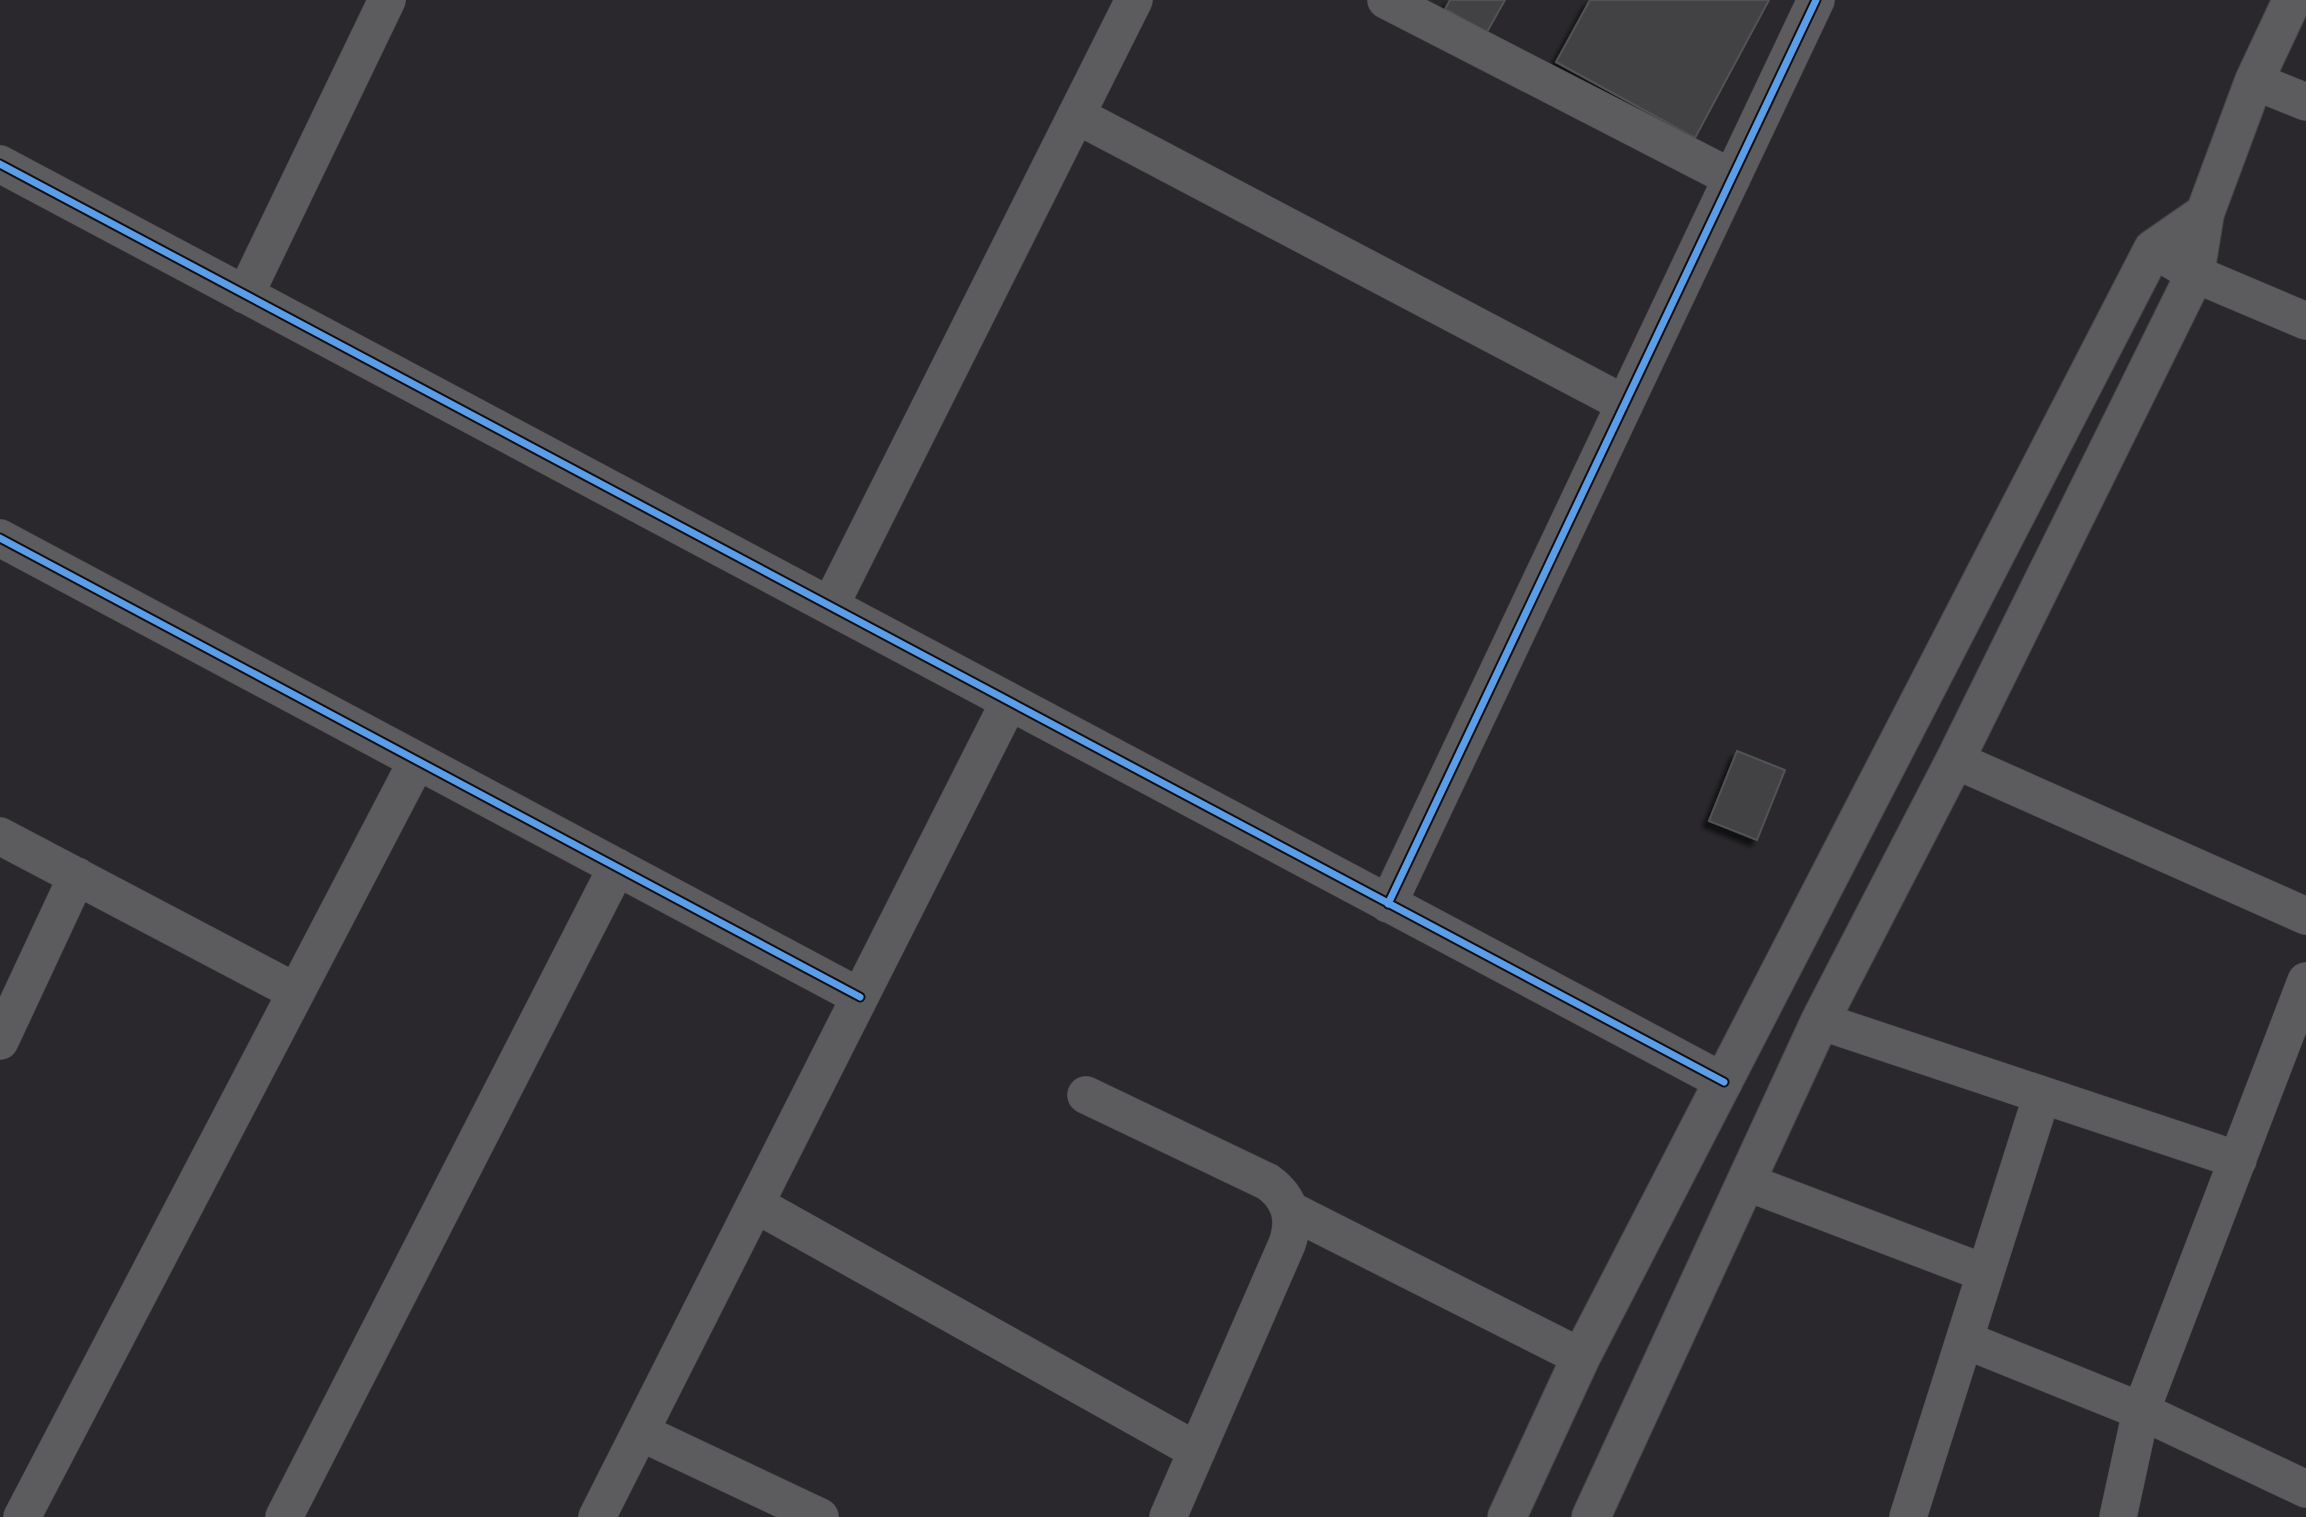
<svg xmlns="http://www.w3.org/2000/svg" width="2306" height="1517" font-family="Helvetica,sans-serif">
<defs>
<filter id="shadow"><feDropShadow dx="-6" dy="6" stdDeviation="2" flood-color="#0009"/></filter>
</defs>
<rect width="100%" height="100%" fill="#2a282c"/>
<path fill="#434345" stroke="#525354" stroke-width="2" filter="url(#shadow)" d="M1450 0H1505L1487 32 1445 9Z
M1590 0H1769L1695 138 1556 62Z
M1737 751 1785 770 1757 840 1709 821Z"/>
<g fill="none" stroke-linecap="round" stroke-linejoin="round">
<defs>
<path id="minor" d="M1386 0 1732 178
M2254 81 2306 102
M1076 115 1625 404
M0 164 1724 1082
M2153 249 2195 274 2306 321
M245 295 387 0
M0 538 860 997
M830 606 1134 0
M1955 760 2306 916
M0 836 296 992
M1388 904 1816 0
M1820 1021 2238 1160
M0 1041 77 876
M1086 1095 1268 1182C1290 1198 1296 1219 1287 1244L1168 1517
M1746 1182 1985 1273
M755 1204 1197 1451
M1290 1210 1581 1357
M1965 1340 2141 1411 2306 1489
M640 1432 820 1517
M22 1517 417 761
M284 1517 617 867
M597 1517 1009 702
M1908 1517 2042 1095
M2118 1517 2141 1411 2306 981"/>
<path id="secondary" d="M1507 1517 1581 1357 2153 249 2205 213
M1591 1517 1820 1021 1955 760 2195 274 2205 213 2254 81 2292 0"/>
</defs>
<use href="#minor" stroke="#48464a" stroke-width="38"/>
<use href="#secondary" stroke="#48464a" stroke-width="40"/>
<use href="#minor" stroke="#5c5b5e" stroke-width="37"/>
<use href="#secondary" stroke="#5c5b5e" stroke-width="38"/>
<defs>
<path id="cycleway" d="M0 164 1724 1082
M0 538 860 997
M1388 904 1816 0"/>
</defs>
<use href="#cycleway" stroke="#110f13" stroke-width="11"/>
<use href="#cycleway" stroke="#5a9eea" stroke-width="7"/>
</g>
</svg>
